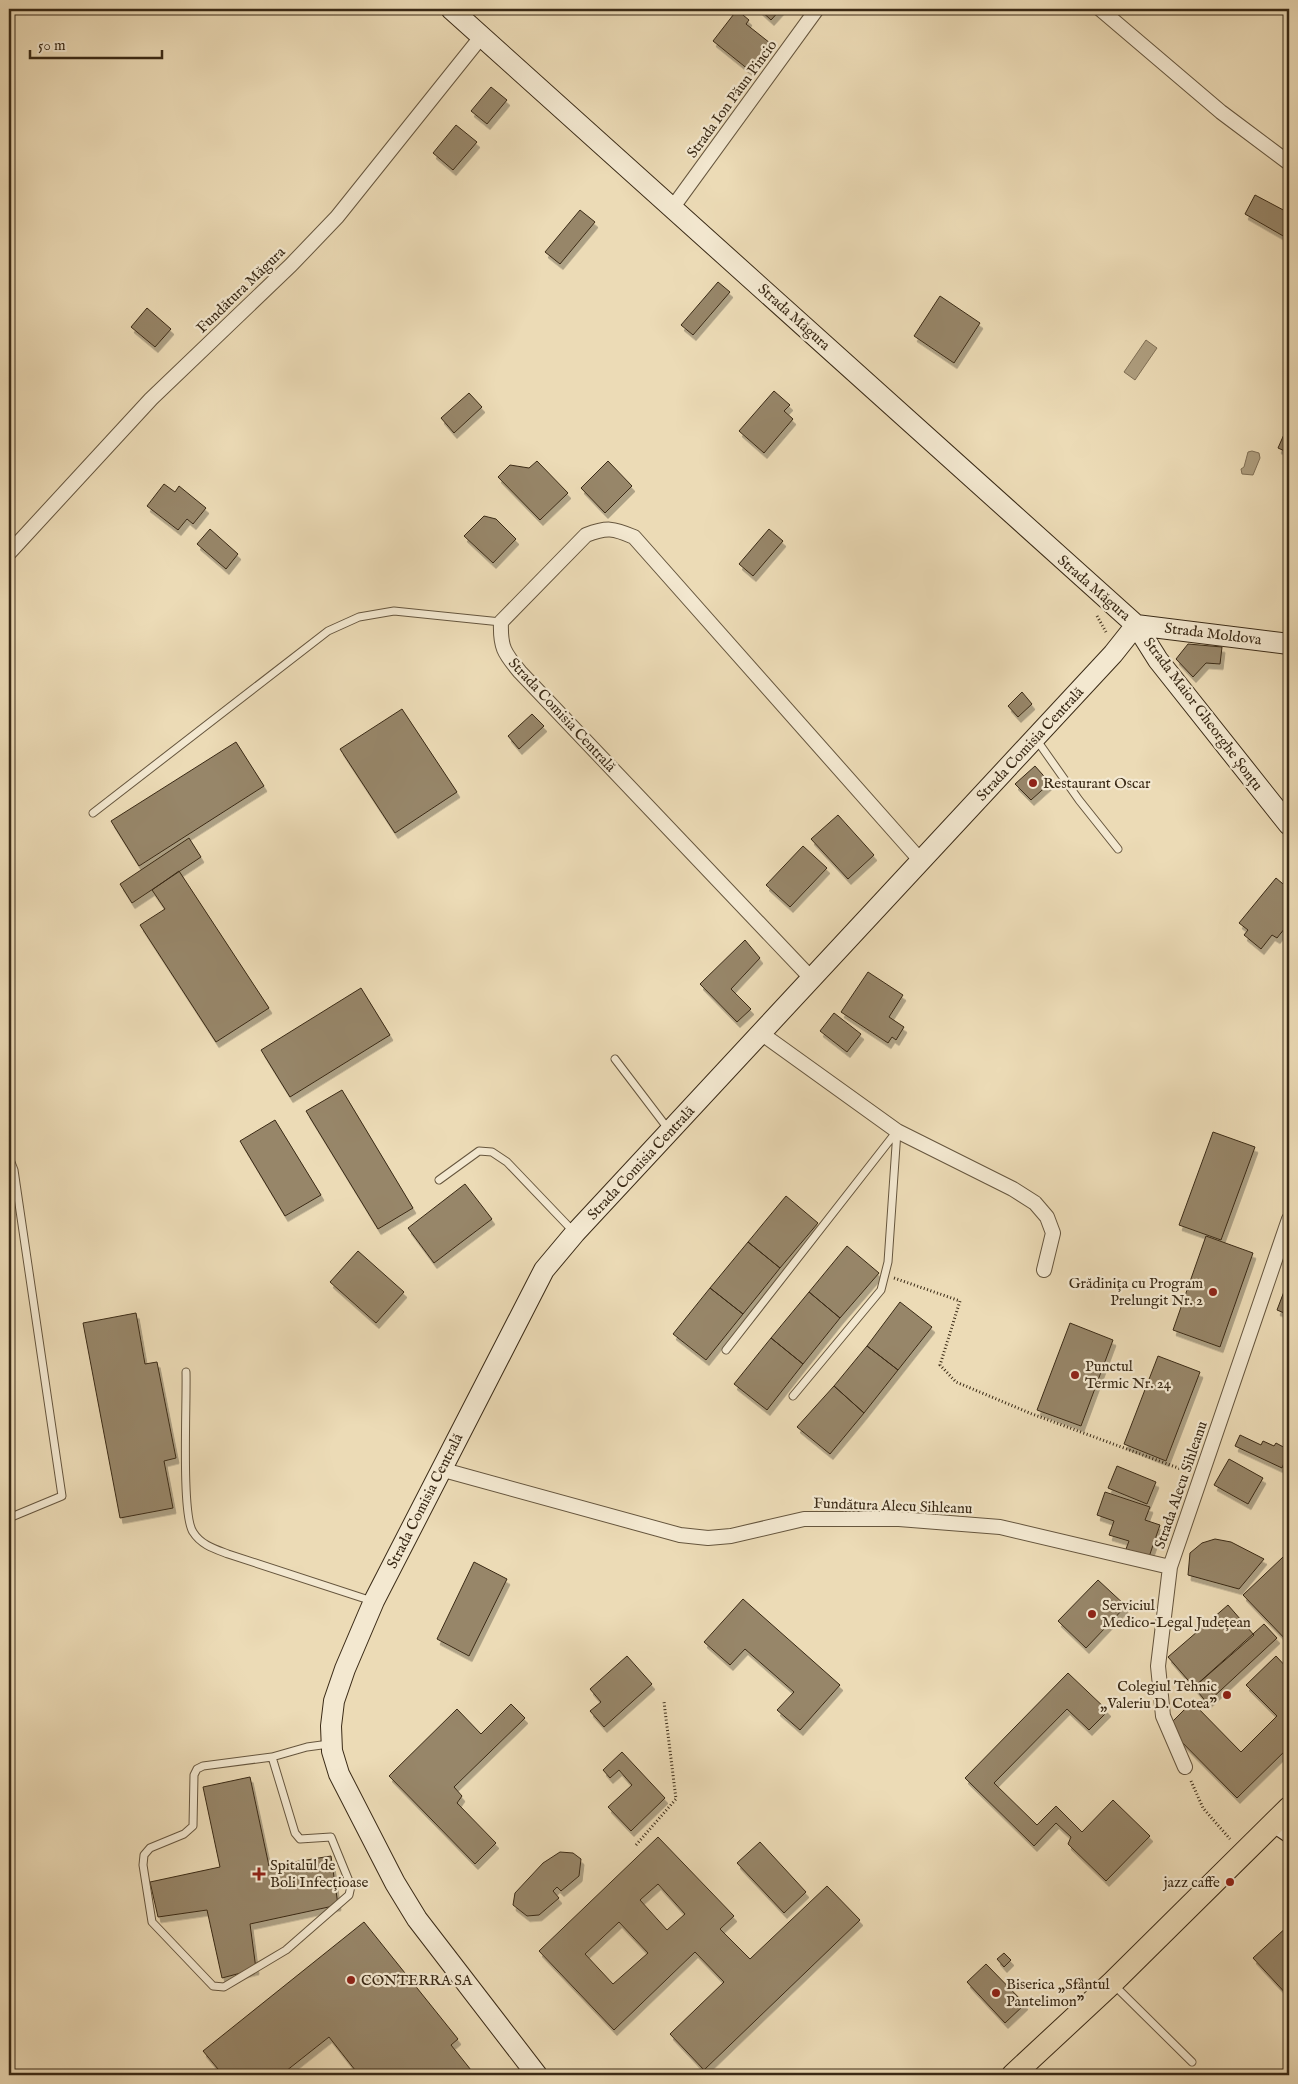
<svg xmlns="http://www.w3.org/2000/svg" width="1298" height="2084" font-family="'IM FELL English',serif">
<defs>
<filter id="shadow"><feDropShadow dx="3" dy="5.5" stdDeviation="0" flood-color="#0004"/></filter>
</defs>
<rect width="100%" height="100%" fill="#ecdbb6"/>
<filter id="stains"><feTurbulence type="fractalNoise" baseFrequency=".004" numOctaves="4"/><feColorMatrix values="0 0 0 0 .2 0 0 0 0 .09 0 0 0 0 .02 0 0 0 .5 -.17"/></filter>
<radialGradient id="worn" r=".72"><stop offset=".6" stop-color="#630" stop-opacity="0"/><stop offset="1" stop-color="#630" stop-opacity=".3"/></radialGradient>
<path fill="#af9f80" stroke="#807056" d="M1146 340 1157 348 1135 380 1124 372Z
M1252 451 1259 453 1260 458 1253 475 1242 474 1241 469 1244 467 1248 452Z"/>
<path fill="#978669" stroke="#3a2a16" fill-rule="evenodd" filter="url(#shadow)" d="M759 9H781L771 20Z
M737 10 749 20 746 24 770 43 749 70 713 41Z
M491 87 507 100 487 124 471 111Z
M456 125 477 142 453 170 433 153Z
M1255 195 1289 213V229L1285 237 1245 214Z
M580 210 595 222 560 264 545 252Z
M718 282 730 292 693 335 681 325Z
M940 296 980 323 954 363 914 336Z
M147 308 171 329 155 347 131 327Z
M774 391 790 405 784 411 793 419 764 453 739 431Z
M469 393 482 407 454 433 441 418Z
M1289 423V453L1278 448Z
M537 461 568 493 540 520 498 477 510 465 529 468Z
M608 461 632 486 605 513 581 488Z
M164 484 175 492 179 486 206 508 193 524 187 519 178 530 147 506Z
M484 516 496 519 516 539 493 563 464 536Z
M210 529 238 554 226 569 197 544Z
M769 529 783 541 753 576 739 564Z
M1188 644 1222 647 1220 664 1206 663 1193 677 1176 659Z
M1022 692 1032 704 1018 717 1008 706Z
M402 709 457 792 395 833 340 749Z
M532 714 544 726 519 749 508 736Z
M236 742 264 786 139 866 111 821Z
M1035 766 1050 783 1031 800 1015 784Z
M838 815 874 855 848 879 811 839Z
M189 838 201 857 132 903 120 884Z
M803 846 827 868 790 907 766 885Z
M179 871 269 1008 216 1042 140 925 165 909 152 890Z
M1276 878 1289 889V923L1277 938 1272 935 1261 949 1244 935 1248 930 1239 923Z
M745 940 760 958 731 989 751 1009 737 1022 700 984Z
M868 972 903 995 889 1017 904 1027 896 1040 892 1037 888 1043 841 1012Z
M361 988 390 1035 290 1097 261 1050Z
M834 1013 861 1034 847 1052 820 1031Z
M342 1090 413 1208 378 1229 306 1111Z
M275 1120 321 1195 285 1216 240 1141Z
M1213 1132 1255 1147 1221 1240 1179 1225Z
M465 1184 492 1219 434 1263 408 1228Z
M786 1196 818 1223 780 1268 748 1242Z
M1206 1236 1253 1253 1220 1347 1173 1330Z
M748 1242 780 1268 743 1314 710 1288Z
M847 1246 879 1273 840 1318 809 1292Z
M358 1251 404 1292 376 1323 330 1282Z
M1288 1281H1289V1315L1277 1310Z
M710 1288 743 1314 706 1360 673 1334Z
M809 1292 840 1318 803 1364 771 1338Z
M900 1302 932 1327 898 1370 867 1346Z
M136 1313 145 1364 157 1362 176 1458 164 1461 173 1508 120 1518 83 1323Z
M1070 1323 1113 1340 1081 1426 1037 1410Z
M771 1338 803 1364 767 1410 734 1384Z
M867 1346 898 1370 864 1413 834 1386Z
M1158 1356 1200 1372 1166 1461 1124 1444Z
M834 1386 864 1413 830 1454 797 1427Z
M1240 1435 1261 1445 1263 1441 1274 1446 1276 1443 1289 1450 1282 1468 1235 1446Z
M1229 1459 1263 1478 1248 1504 1214 1485Z
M1117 1466 1156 1482 1147 1504 1108 1488Z
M1105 1492 1150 1507 1145 1520 1160 1525 1149 1557 1126 1549 1129 1541 1109 1535 1114 1521 1097 1515Z
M1215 1539 1231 1542 1264 1559 1239 1589 1188 1575 1190 1553 1202 1543Z
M1283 1557 1289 1563V1643L1243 1595Z
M474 1562 507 1579 469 1656 437 1639Z
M1098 1580 1126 1606 1086 1648 1058 1621Z
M743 1599 840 1685 800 1730 777 1710 794 1692 745 1649 730 1665 704 1642Z
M1228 1605 1254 1635 1194 1687 1168 1657Z
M1264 1624 1277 1638 1207 1703 1194 1687Z
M627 1656 652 1684 604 1727 590 1711 601 1702 590 1689Z
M1276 1656 1289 1670V1747L1237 1798 1167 1727 1192 1702 1241 1752 1277 1716 1246 1685Z
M1068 1673 1108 1711 1089 1730 1067 1709 994 1783 1037 1825 1056 1806 1082 1832 1113 1800 1150 1836 1106 1881 1068 1844 1071 1837 1056 1823 1034 1846 965 1778Z
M511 1704 525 1718 454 1787 462 1796 457 1803 496 1843 475 1864 389 1776 457 1709 481 1734Z
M622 1752 665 1798 631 1831 608 1807 632 1785 619 1770 610 1778 603 1770Z
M250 1777 269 1866 331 1856 338 1905 250 1924 256 1969 222 1978 207 1910 158 1917 150 1882 220 1867 203 1787Z
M658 1837 734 1916 720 1929 750 1959 827 1886 860 1920 704 2070 670 2034 724 1982 695 1952 614 2030 539 1951ZM658 1884 685 1914 667 1930 640 1900ZM619 1922 648 1953 613 1984 585 1954Z
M760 1842 806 1892 784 1913 737 1863Z
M560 1852 573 1853 581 1859 579 1876 561 1891 557 1887 553 1891 559 1898 539 1915 527 1916 513 1905 515 1893 543 1863Z
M364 1922 458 2039 451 2045 475 2075H359L329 2037 281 2075H223L203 2051Z
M1289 1925V1997L1253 1958Z
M1004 1953 1011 1960 1004 1967 997 1959Z
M986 1964 1025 2004 1005 2023 967 1982Z"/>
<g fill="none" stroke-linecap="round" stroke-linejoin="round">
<defs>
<path id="lane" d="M1036 739 1079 800 1118 849
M93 813 328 631 359 617 394 611 501 622
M615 1059 669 1130
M9 1157 14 1170 62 1496 9 1518
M439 1180 479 1151 492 1152 507 1162 573 1231
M726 1350 897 1131
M186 1372C187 1400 181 1514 193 1532 201 1545 215 1549 228 1554L372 1601
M793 1396 881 1290 888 1262 897 1131
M272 1757 203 1766 197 1769 194 1775 193 1826 184 1834 150 1848 144 1855 143 1865 152 1922 213 1986 224 1987 286 1950 349 1895 351 1886 331 1837 300 1839 295 1833 272 1757 307 1747 329 1744
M1114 1985 1192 2062"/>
<path id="street" d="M1100 9 1221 112 1289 163
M673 207 817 9
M9 553 151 399 291 265 337 217 481 37
M811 978 520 672C504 653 500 647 501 622L586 535C607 527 613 528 634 537L921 861
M762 1034 897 1131 1013 1189 1035 1203 1047 1217 1053 1233 1044 1270
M440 1469 680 1535 708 1538 731 1536 804 1519H899L1000 1527 1170 1567
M1185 1767 1163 1716 1158 1666 1170 1567 1289 1219"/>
<path id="secondary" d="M451 9 1136 625 1158 660 1289 825
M1136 625 1289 644
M1274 1822 1289 1832
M537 2075 417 1919 395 1883 339 1774 332 1751 331 1726 334 1701 345 1669 374 1601 544 1270 575 1233 1113 654 1136 625"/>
<path id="primary" d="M1013 2075 1112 1983 1289 1808"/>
</defs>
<use href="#lane" stroke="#66563e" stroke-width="9"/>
<use href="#street" stroke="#66563e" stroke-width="16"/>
<use href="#secondary" stroke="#3a2a16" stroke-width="22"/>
<use href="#primary" stroke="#3a2a16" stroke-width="24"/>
<path stroke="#3a2a16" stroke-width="3" stroke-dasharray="1 2.5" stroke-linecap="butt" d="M1097 616 1106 632
M894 1278 960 1301 940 1365 956 1382 1032 1414 1189 1472
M1191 1781 1203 1808 1230 1839
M636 1845 676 1799 664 1702"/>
<use href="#lane" stroke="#f3e8d0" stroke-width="7"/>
<use href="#street" stroke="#f3e8d0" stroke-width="14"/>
<use href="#secondary" stroke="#f3e8d0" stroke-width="20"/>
<use href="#primary" stroke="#ecdbb6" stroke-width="22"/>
</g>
<g fill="#8f2418" stroke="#f3e8d0" stroke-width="2">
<circle cx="1033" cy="783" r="5"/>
<circle cx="1213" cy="1292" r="5"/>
<circle cx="1075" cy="1375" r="5"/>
<circle cx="1092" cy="1614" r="5"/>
<circle cx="1227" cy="1695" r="5"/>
<path d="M256.5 1866.5h5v5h5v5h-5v5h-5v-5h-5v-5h5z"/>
<circle cx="1230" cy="1882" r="5"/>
<circle cx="351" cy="1980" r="5"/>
<circle cx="996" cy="1993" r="5"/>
</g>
<g text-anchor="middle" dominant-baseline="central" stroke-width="4.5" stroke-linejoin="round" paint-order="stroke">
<g font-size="15" fill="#3a2a16" stroke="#f3e8d0">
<text transform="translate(732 99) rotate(-54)">Strada Ion Păun Pincio</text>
<text transform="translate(241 290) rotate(-44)">Fundătura Măgura</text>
<text transform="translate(794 317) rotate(42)">Strada Măgura</text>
<text transform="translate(1094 588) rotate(41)">Strada Măgura</text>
<text transform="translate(1213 634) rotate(7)">Strada Moldova</text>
<text transform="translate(1203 714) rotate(53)">Strada Maior Gheorghe Șonțu</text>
<text transform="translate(562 715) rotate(47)">Strada Comisia Centrală</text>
<text transform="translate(1030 744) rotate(-47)">Strada Comisia Centrală</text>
<text transform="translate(641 1163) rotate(-47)">Strada Comisia Centrală</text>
<text transform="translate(1181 1485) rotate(-71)">Strada Alecu Sihleanu</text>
<text transform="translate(425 1501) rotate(-63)">Strada Comisia Centrală</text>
<text transform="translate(893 1506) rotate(2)">Fundătura Alecu Sihleanu</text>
</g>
<g font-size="15" fill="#3a2a16" stroke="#f3e8d0" text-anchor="start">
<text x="1043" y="783">Restaurant Oscar</text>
<text x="1203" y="1283" text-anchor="end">Grădinița cu Program<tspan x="1203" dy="17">Prelungit Nr. 2</tspan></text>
<text x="1085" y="1366">Punctul<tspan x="1085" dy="17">Termic Nr. 24</tspan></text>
<text x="1102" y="1605">Serviciul<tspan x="1102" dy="17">Medico-Legal Județean</tspan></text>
<text x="1217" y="1686" text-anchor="end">Colegiul Tehnic<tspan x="1217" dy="17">„Valeriu D. Cotea"</tspan></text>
<text x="270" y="1865">Spitalul de<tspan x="270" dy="17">Boli Infecțioase</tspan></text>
<text x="1220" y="1882" text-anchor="end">jazz caffe</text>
<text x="361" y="1980">CONTERRA SA</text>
<text x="1006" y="1984">Biserica „Sfântul<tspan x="1006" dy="17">Pantelimon"</tspan></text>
</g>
</g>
<rect width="1298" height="2084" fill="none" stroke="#ecdbb6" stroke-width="30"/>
<rect x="10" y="10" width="1278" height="2064" fill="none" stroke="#3a2a16" stroke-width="2.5"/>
<rect x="15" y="15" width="1268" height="2054" fill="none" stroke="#3a2a16"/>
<path d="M30 50v8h132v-8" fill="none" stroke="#3a2a16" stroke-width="2.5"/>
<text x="38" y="50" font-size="15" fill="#3a2a16" stroke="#f3e8d0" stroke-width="4" paint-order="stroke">50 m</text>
<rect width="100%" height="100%" filter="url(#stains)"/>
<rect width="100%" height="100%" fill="url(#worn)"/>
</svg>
